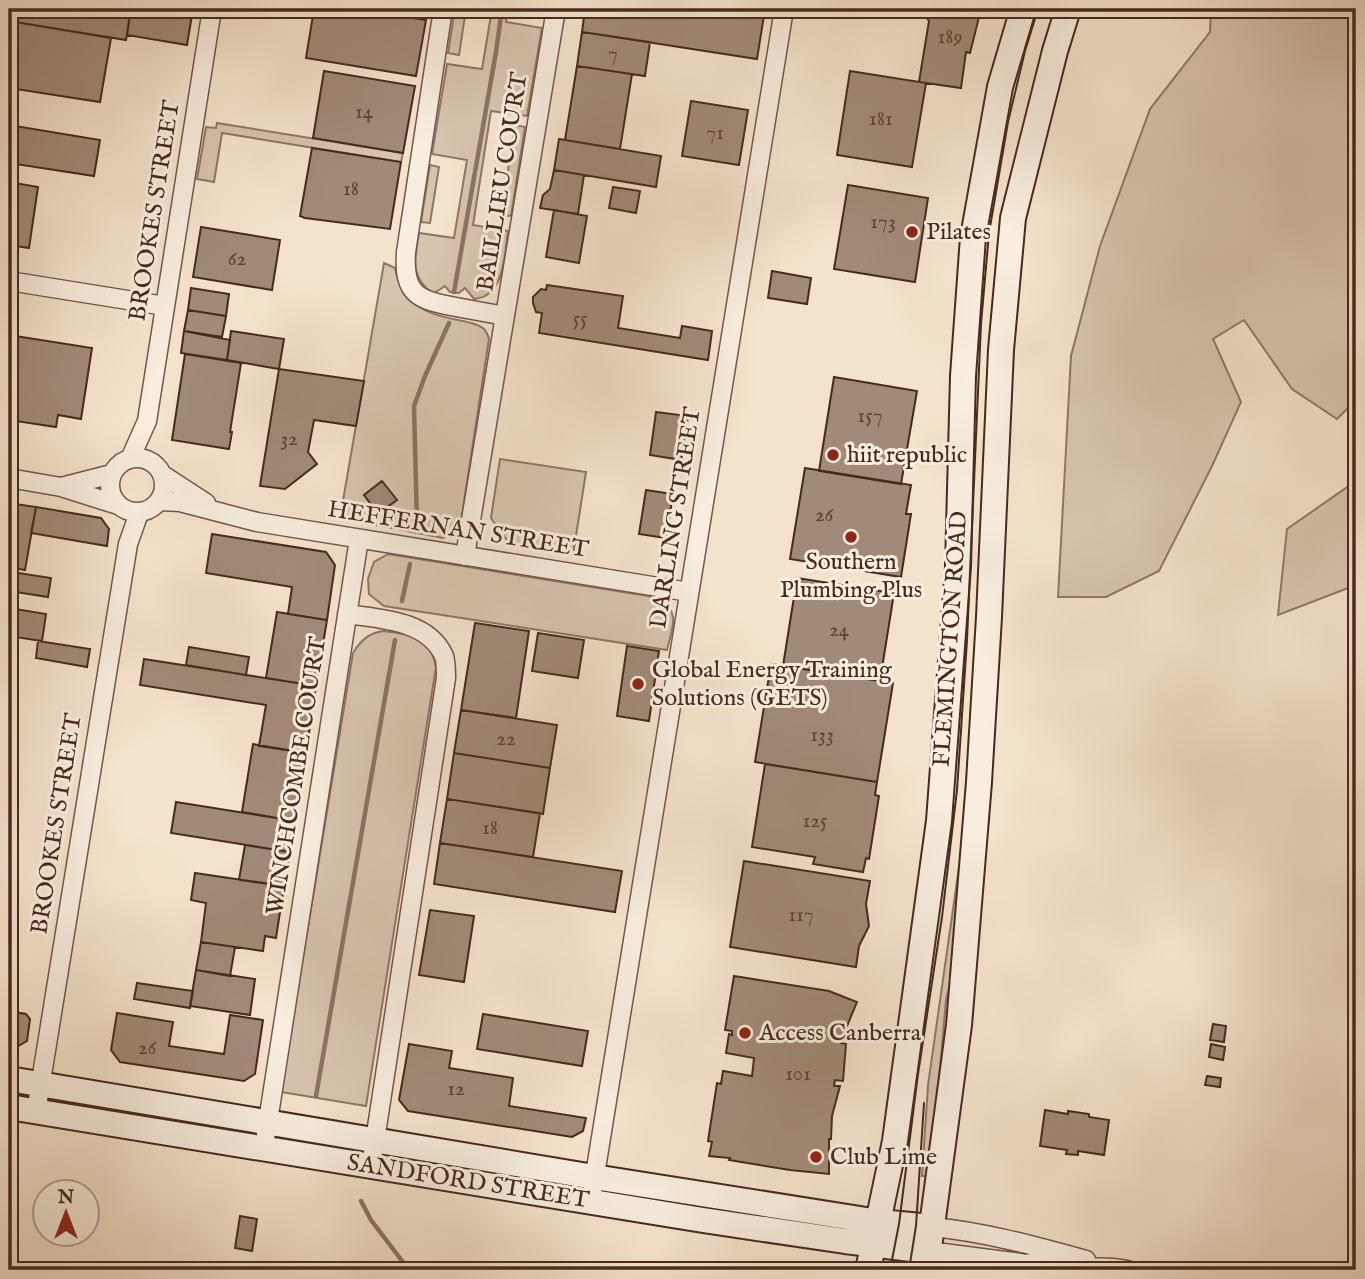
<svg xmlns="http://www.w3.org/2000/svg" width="1365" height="1279" font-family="'IM FELL English',serif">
<rect width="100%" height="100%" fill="#f4e3cc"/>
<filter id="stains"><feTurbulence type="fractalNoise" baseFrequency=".00286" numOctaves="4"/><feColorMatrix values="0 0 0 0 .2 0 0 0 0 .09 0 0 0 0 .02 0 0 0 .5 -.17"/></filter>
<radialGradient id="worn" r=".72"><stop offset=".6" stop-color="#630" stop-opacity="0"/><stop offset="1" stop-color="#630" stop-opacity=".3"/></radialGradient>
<path fill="#d7c4ae" stroke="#8f7766" stroke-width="2" d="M455 9H466L459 55 448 53Z
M492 9H508L506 22 542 28 527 116 491 111 473 225 508 231C505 250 505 286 485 296 482 298 478 298 474 299L465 288 459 293 450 292 445 286 433 294C409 276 415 259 419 233L454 238 467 160 432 154 447 64 482 69Z
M1211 9H1356V400L1337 419 1292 389 1244 320 1213 339 1241 402 1212 466 1159 571 1106 597H1058L1071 356 1100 246 1150 109 1210 32Z
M217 123 403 153 401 162 222 133 214 182 197 179 206 127 216 128Z
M515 125 525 127 511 216 501 215Z
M430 165 439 167 430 223 421 222Z
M384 263 395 268C402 304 425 314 458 320 467 322 477 323 484 329 486 331 488 336 489 339L462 515C459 527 455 534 443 538L340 518Z
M500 459 586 472 573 555 510 545 491 518Z
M1356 481V585L1278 615 1287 529Z
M388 554 660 598C681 615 672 627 667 650L384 606 369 594 368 579 374 562Z
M383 631C411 635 430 635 436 667L366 1106 281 1092 353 653C361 640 369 633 383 631Z
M959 867H964L954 969 946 1000 940 1069 927 1176H922L928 1085Z"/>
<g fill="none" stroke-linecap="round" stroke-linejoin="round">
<path stroke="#8b7363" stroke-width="4.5" d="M454 292 496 52 502 9
M417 524 414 406 425 376 449 323
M402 601 410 564
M316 1096 395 640
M361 1201 371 1220 409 1270"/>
</g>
<path fill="#a18a78" stroke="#472a1e" stroke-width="2" d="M9 9H131L126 40 9 21Z
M131 9H193L187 45 127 35Z
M314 9H359L426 20 416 76 306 58Z
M359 9H428L426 20Z
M585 9H765L757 59 582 32Z
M921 9H981L970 53 966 52 961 88 919 82 929 21Z
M9 21 111 38 100 102 9 88Z
M582 32 650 42 645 76 577 66Z
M577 66 632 74 620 149 565 140Z
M324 71 415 86 403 153 313 138Z
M850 71 926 83 912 167 837 155Z
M691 101 748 110 739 165 682 156Z
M9 125 100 140 94 176 9 163Z
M559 139 661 156 656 187 554 170Z
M312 148 401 162 390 229 305 218 300 216Z
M554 170 584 175 578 214 540 208 543 195 550 189Z
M9 182 38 187 29 248 9 245Z
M848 185 928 198 915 282 834 269Z
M613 187 640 191 636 213 609 208Z
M554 210 587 216 579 263 546 257Z
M201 227 280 240 272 290 193 277Z
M772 271 811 278 807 304 768 298Z
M547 285 623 296 618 328 680 338 682 326 712 331 708 360 539 333 542 313 536 312 533 303V297L541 289 546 290Z
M191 288 229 294 226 316 188 310Z
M188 310 226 316 222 337 184 331Z
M184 331 230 340 227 360 181 353Z
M231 331 284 339 279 369 227 360Z
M9 335 92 348 81 419 58 415 56 427 9 420Z
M185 354 241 363 230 432H232L229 449 172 440Z
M279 369 364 381 356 426 314 420 308 452 317 464 285 489 260 486Z
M834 377 917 391 901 484 819 471Z
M656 412 688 416 681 460 650 455Z
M805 468 911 485 906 514H911L901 577 790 559Z
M382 481 397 500 378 514 364 495Z
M646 490 673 494 666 538 639 534Z
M9 503 36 507 25 570 9 567Z
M36 507 101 518 109 529 107 546 31 533Z
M212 534 326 552 335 565 327 620 288 614 292 587 206 573Z
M12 572 51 578 48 597 9 591Z
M797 578 894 593 880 681 783 666Z
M9 608 46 614 42 641 9 636Z
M277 612 327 620 316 686 266 678Z
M475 623 529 631 516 718 461 710Z
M538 633 584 640 578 678 532 671Z
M38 641 90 649 87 667 36 658Z
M627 646 659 651 649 721 617 716Z
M189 647 249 657 246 675 186 665Z
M144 659 316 686 306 753 259 746 266 705 140 685Z
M771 664 893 683 877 782 755 762Z
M461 710 557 725 550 768 454 753Z
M253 744 306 753 295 821 242 812Z
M454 753 550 768 543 814 447 799Z
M765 764 877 782 875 795 879 796 869 859 866 858 863 872 813 864 815 857 752 847Z
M447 799 540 813 533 857 440 843Z
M176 802 295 821 290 852 171 833Z
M440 843 622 871 615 912 434 884Z
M245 845 290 852 284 886 239 880Z
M744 861 870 881 866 904 869 926 859 946 856 967 730 947Z
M195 873 284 886 276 938 265 936 263 951 201 942 206 903 191 900Z
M430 910 474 916 464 982 419 975Z
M201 942 235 947 230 976 196 970Z
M196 970 255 979 250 1015 190 1006Z
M734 976 829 991 857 1002 842 1038 841 1043 846 1044 843 1081 835 1080 834 1086H840L832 1116 831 1139H829V1174L790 1170 729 1160 730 1158 709 1156 712 1142 708 1141 717 1083 721 1084 723 1071 752 1076 754 1058 726 1053 729 1034 732 1035V1031L725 1030Z
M137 983 193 991 190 1008 134 999Z
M9 1011 26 1014 30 1019 27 1041 15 1048 9 1047Z
M117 1013 173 1022 169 1046 224 1054 230 1015 263 1020 255 1074 244 1081 120 1062 111 1050Z
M483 1014 588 1031 582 1066 477 1049Z
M1213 1024 1226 1026 1224 1042 1210 1040Z
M409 1044 452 1051 449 1068 513 1078 509 1106 586 1118 583 1131 572 1137 408 1111 399 1100Z
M1211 1044 1225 1047 1223 1060 1209 1057Z
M1207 1076 1221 1078 1220 1087 1205 1085Z
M1045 1110 1068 1114V1111L1089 1114V1117L1109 1120 1104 1155 1078 1151V1155L1066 1154 1067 1150 1040 1146Z
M240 1216 257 1219 252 1251 235 1248Z"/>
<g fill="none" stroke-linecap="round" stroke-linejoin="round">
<defs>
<path id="minor" d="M443 9 406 252C403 295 418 300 456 307 473 310 489 313 505 316
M9 281 165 306
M110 485a27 27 0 1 1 54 0a27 27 0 1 1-54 0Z
M130 459 147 421 212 9
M163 475 206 503
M9 478 61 487 118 505
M61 487 112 474
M160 501 180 502 257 522 689 592
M465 556 556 9
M347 614C380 619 428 620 444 656 446 662 446 671 446 678L371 1166
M36 1112 128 544 139 513
M266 1134 359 539
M593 1187 784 9
M932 1227C985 1232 1035 1246 1086 1260
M928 1251 1036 1265 1113 1268 1127 1270"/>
<path id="secondary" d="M9 1079 594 1177 879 1222 932 1227
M9 1107 703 1220 845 1241 928 1251
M868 1270 895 1141 939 821 958 566 963 376 973 237 1000 87 1023 9
M926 1270 959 1025 979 782 989 617 1001 350 1013 218 1055 51 1068 9
M1012 1270 1036 1265"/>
</defs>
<use href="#minor" stroke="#72584a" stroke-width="21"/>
<use href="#secondary" stroke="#472a1e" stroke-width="28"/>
<use href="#minor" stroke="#f8edde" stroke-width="18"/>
<use href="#secondary" stroke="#f8edde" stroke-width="24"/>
<path stroke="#472a1e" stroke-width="2" d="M890 1270 899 1224 918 1074 942 917 957 790 967 640 981 324 989 233 1008 122 1025 51 1038 9
M909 1270 916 1226 924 1103"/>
</g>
<g fill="#8f2418" stroke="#f8edde" stroke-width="2.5">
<circle cx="912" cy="232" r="7"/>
<circle cx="833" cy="455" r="7"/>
<circle cx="851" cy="537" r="7"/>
<circle cx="638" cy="684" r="7"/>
<circle cx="745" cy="1033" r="7"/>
<circle cx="816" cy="1157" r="7"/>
</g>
<g text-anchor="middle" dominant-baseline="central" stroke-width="6" stroke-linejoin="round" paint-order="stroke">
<g font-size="21" fill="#5e4234">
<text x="950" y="37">189</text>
<text x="613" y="54">7</text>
<text x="364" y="112">14</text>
<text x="881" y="119">181</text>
<text x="715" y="133">71</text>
<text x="351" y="189">18</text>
<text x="883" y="222">173</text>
<text x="237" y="259">62</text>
<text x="580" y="319">55</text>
<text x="870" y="416">157</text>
<text x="289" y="439">32</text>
<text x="824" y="515">26</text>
<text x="839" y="630">24</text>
<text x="822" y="735">133</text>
<text x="506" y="739">22</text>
<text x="815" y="821">125</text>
<text x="490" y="828">18</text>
<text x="801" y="915">117</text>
<text x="147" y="1048">26</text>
<text x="798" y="1074">101</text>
<text x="456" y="1089">12</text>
</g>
<g font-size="24" fill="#472a1e" stroke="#f8edde">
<text transform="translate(503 182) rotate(-81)">BAILLIEU COURT</text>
<text transform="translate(155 211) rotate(-81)">BROOKES STREET</text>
<text transform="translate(676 518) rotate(-81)">DARLING STREET</text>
<text transform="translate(458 530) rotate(9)">HEFFERNAN STREET</text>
<text transform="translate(951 639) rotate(-86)">FLEMINGTON ROAD</text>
<text transform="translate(297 776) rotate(-81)">WINCHCOMBE COURT</text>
<text transform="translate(57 824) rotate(-81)">BROOKES STREET</text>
<text transform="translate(468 1182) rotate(9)">SANDFORD STREET</text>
</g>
<g font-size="24" fill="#472a1e" stroke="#f8edde" text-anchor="start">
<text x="926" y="232">Pilates</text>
<text x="847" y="455">hiit republic</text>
<text x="851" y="562" text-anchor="middle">Southern<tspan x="851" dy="28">Plumbing Plus</tspan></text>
<text x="652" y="670">Global Energy Training<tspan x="652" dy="28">Solutions (GETS)</tspan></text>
<text x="759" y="1033">Access Canberra</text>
<text x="830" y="1157">Club Lime</text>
</g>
</g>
<rect width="1365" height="1279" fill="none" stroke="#f4e3cc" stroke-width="35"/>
<rect x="10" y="10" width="1344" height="1258" fill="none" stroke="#472a1e" stroke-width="3.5"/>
<rect x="18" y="18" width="1330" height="1244" fill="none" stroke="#472a1e" stroke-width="2"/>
<g transform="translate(66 1213)"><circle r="33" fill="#f8edde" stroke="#b19f91" stroke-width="2"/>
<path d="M0-5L12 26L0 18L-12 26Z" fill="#8f2418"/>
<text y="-10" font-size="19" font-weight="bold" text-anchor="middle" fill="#472a1e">N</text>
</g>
<rect width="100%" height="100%" filter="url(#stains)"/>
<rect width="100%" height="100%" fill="url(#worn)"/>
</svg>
